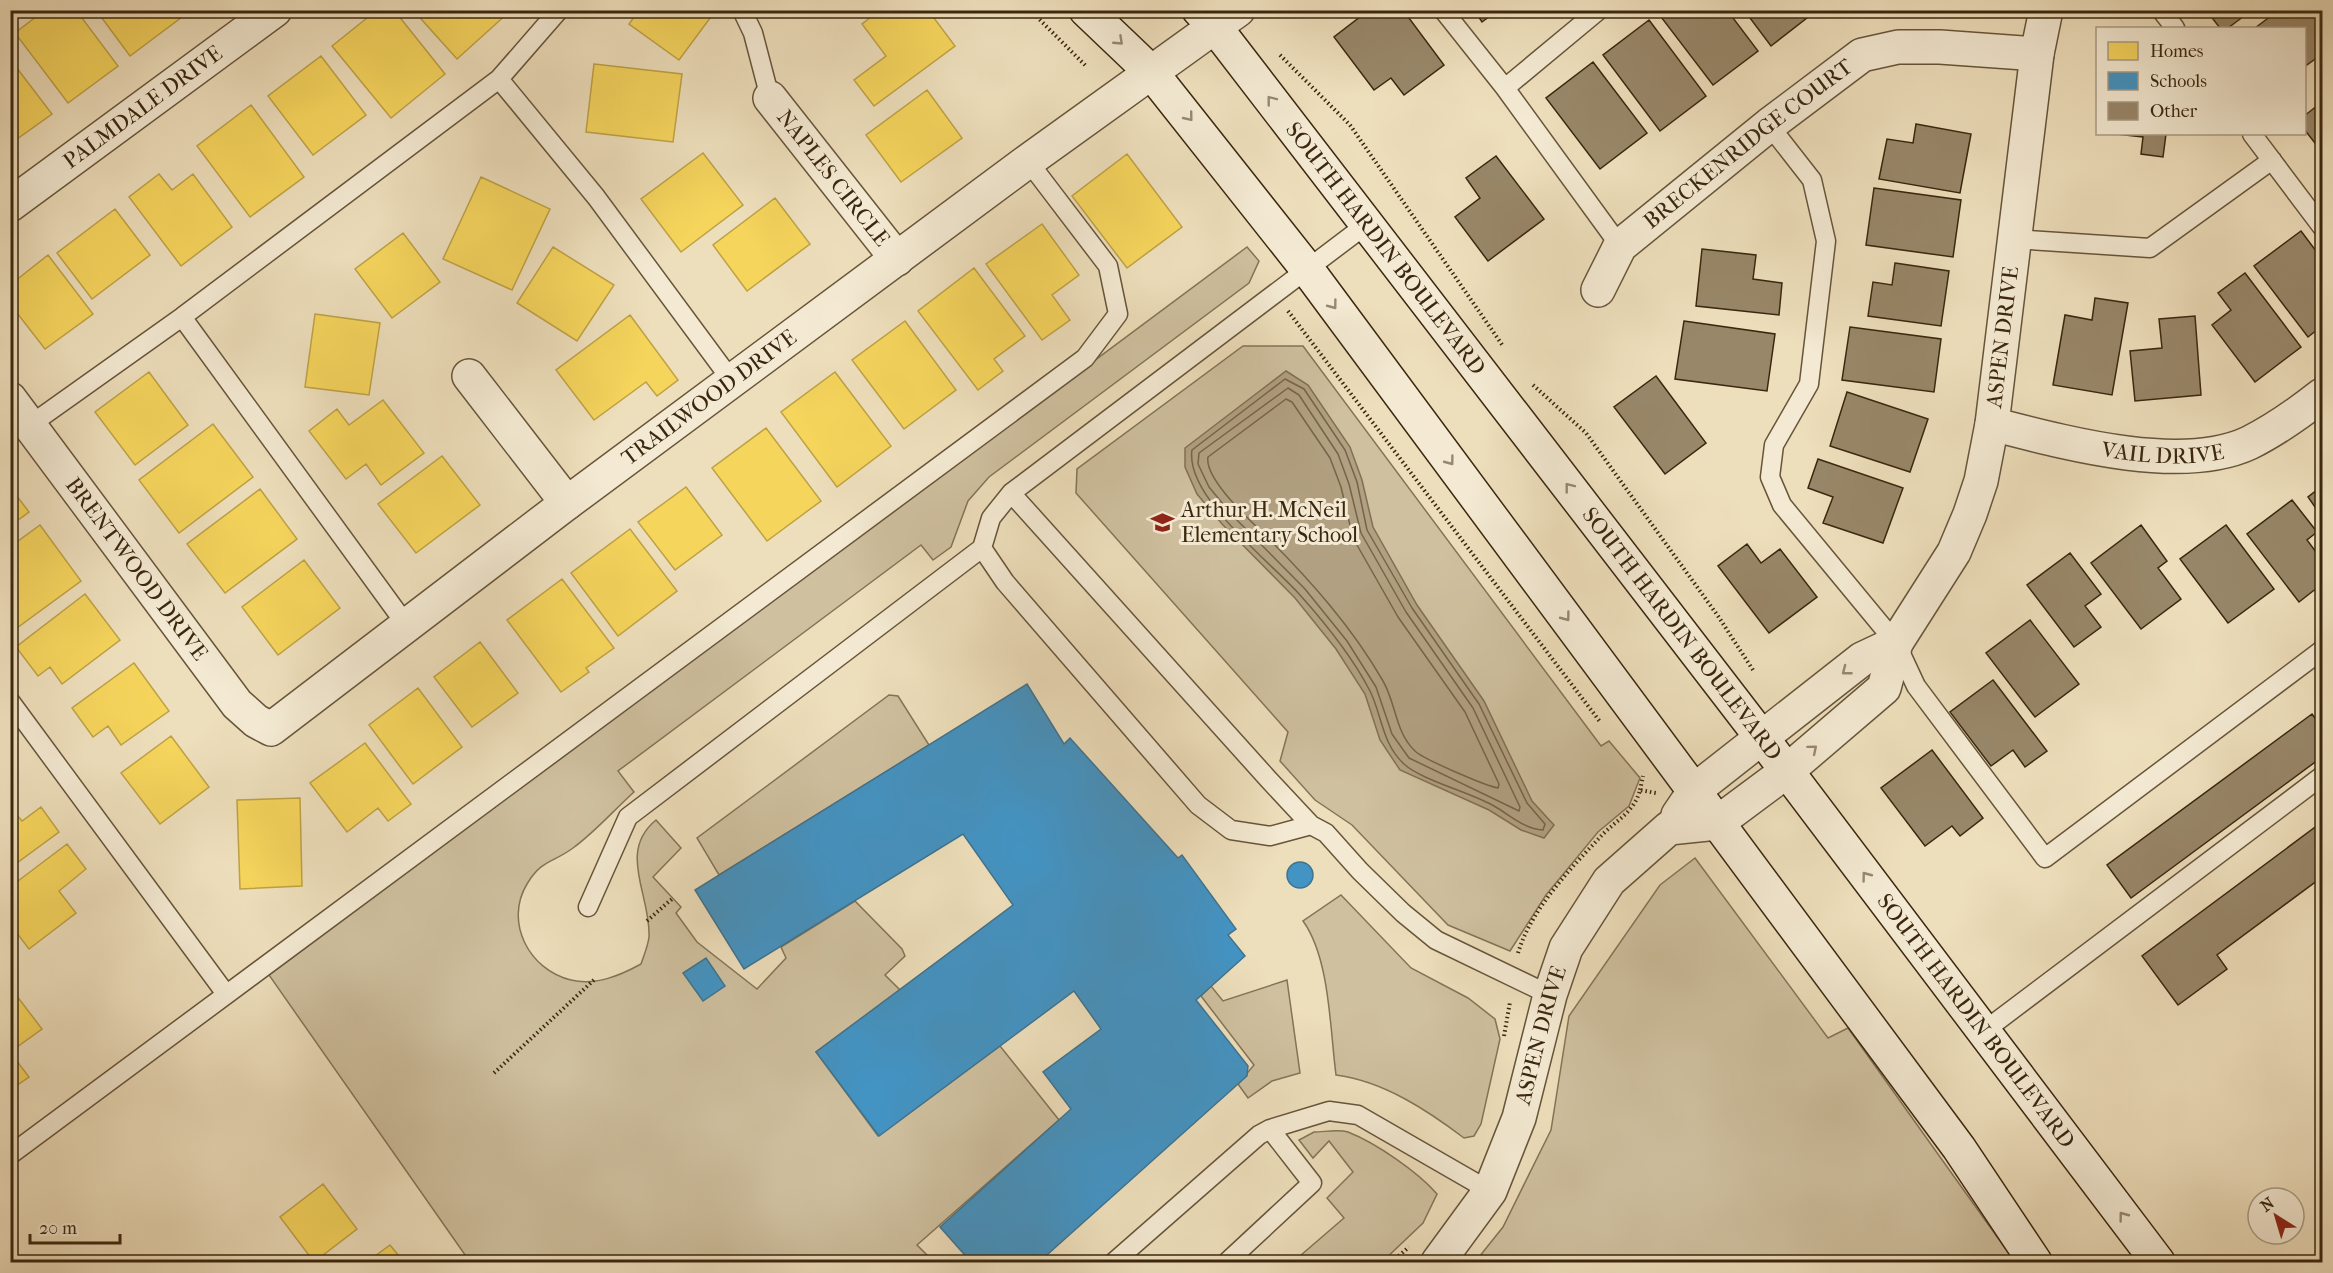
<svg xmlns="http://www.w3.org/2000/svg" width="2333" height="1273" font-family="'IM FELL French Canon',serif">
<rect width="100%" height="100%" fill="#eedfbc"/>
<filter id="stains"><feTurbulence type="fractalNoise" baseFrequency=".00333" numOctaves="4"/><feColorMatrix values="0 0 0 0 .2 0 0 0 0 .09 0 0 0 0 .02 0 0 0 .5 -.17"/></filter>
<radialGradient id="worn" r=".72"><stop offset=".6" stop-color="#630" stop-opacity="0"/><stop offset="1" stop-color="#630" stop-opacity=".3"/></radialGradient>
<path fill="#cfc09f" stroke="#847457" stroke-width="1.5" d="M1247 247 1259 261 1249 283 989 477 968 501 951 547 933 560 921 545 618 771 634 792C614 810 595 832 573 848 553 863 542 859 527 884 504 922 529 970 571 980 596 986 621 975 641 964 644 955 648 946 649 937 651 895 617 852 656 820L681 848 653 877 681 907 676 913 697 942 757 989 786 958 781 947 855 901 902 949 905 956 885 975 900 990 816 1052 878 1136 1000 1046 1059 1120 917 1245 934 1262H470L269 975Z
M1243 346H1303L1601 746 1609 741 1640 778 1629 806 1598 832 1546 895 1510 951 1448 925 1352 825 1315 800 1280 761 1288 732 1076 493 1077 469Z
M889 695 898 696 929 745 719 875 697 838Z
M1695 858 1828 1038 1848 1028 2015 1262H1475L1503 1227 1551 1130 1569 1016 1660 885Z
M1341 895 1411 968 1468 998 1495 1019 1500 1039 1481 1124 1474 1136 1464 1138C1427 1110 1383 1081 1336 1075 1330 1030 1330 958 1303 921Z
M1287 980 1300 1073 1272 1081 1248 1098 1238 1084 1254 1065 1201 996 1211 986 1223 1001Z
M1314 1132C1324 1132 1338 1129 1348 1132 1376 1143 1418 1172 1437 1194L1423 1223 1382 1262H1293L1344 1218 1327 1198 1353 1172 1329 1141 1313 1158 1299 1140Z"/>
<path fill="#b1a081" stroke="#817053" stroke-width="1.5" d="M1286 371 1308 385 1350 447 1362 480 1373 527 1417 605 1484 701 1532 801 1554 825 1544 838 1521 830 1489 810 1400 770 1380 740 1365 694 1336 649 1295 598 1222 524 1197 494 1185 467V448Z"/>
<path fill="#f6d55c" stroke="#bea145" stroke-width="1.5" d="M45 10H76L118 66 68 103 15 33Z
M96 10H184L186 14 130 56Z
M377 10H394L445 74 391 118 332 46Z
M413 10H506L508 13 457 59Z
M639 10H716L679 60 629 24Z
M880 10H928L955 46 874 106 854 80 886 56 862 24Z
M321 56 366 115 313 155 268 96Z
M10 59 52 114 10 144Z
M594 64 682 74 673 142 586 132Z
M927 90 962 138 901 182 866 135Z
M251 105 304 177 250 217 197 146Z
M703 153 743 205 681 252 641 199Z
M1127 154 1182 227 1127 268 1072 196Z
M159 174 172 190 193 174 232 227 181 266 129 197Z
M481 177 550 209 512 290 443 259Z
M775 198 810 244 747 291 713 245Z
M115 209 150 255 92 299 57 253Z
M1042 224 1079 275 1052 295 1070 320 1042 340 986 264Z
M403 233 440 282 392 318 355 269Z
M553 247 614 285 577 341 517 303Z
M48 255 93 314 45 349 10 304V285Z
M974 268 1025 336 994 359 1003 371 978 390 918 311Z
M315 314 380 323 369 395 305 387Z
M630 315 678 380 657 396 646 382 594 420 556 370Z
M905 321 956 390 904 429 852 360Z
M149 372 188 425 135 465 95 412Z
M835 372 891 446 837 487 781 412Z
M383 400 424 453 381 485 366 464 346 479 309 431 337 409 349 425Z
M213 424 253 477 179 533 139 480Z
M766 428 821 501 767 541 712 468Z
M442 456 480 505 416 553 378 504Z
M10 487 29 512 10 526Z
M686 487 722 535 675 570 638 522Z
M260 489 297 539 225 593 187 544Z
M40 525 81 581 10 633V547Z
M630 529 677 591 618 636 571 573Z
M304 560 340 608 278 655 242 607Z
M562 579 614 648 586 668 589 672 561 692 507 620Z
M85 594 120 640 62 684 50 667 38 676 16 647Z
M480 642 518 693 472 727 434 677Z
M134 663 169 711 121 745 108 726 93 737 72 708Z
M418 688 462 747 413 784 369 725Z
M171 736 209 787 160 824 121 773Z
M365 743 411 804 388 821 378 808 347 832 310 783Z
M300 798 302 886 240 889 237 800Z
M10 807 22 821 41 807 59 832 10 868Z
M67 844 86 869 59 891 76 913 29 949 10 924V887Z
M10 987 42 1029 10 1052Z
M10 1052 29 1077 10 1090Z
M323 1184 357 1229 314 1262 280 1217Z
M390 1245 404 1262H367Z"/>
<path fill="#4393c3" stroke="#40738d" stroke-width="1.5" d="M1027 684 1064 744 1070 738 1178 858 1182 855 1236 929 1228 935 1245 956 1196 1000 1248 1066 1247 1076 1039 1262H971L940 1227 1071 1109 1043 1072 1101 1029 1074 991 879 1136 816 1052 1013 905 963 834 744 969 695 890Z
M1287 875a13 13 0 1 1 26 0a13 13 0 1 1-26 0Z
M706 958 725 986 703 1001 683 973Z"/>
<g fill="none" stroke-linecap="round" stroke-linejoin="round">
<path stroke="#766448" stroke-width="1.5" d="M1285 379 1304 389 1345 450 1357 482 1367 530 1412 608 1479 704 1527 803 1545 824 1543 830C1524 829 1510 815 1494 806 1472 793 1421 780 1404 764 1382 744 1382 715 1370 691 1352 656 1326 624 1300 595 1271 562 1185 497 1192 450Z
M1288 388 1299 395 1338 454 1349 484 1361 533 1406 612 1473 708 1520 807 1519 811 1409 758 1392 734 1376 687 1347 641 1305 589 1232 515 1209 487 1198 464 1199 453Z
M1286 399 1292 402 1330 458 1341 487 1353 538 1398 617 1465 712 1499 784 1498 788C1486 786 1423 759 1415 751 1395 732 1396 703 1383 681 1352 627 1310 580 1266 536 1251 521 1204 479 1208 457Z"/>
</g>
<path fill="#988769" stroke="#3a270f" stroke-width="1.5" d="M1369 10H1403L1444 65 1404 95 1391 78 1374 90 1334 37Z
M1474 10H1498L1482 22Z
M1662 10H1727L1758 51 1713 85 1658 13Z
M1744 10H1810L1812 14 1771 46Z
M2206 10H2252L2228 28H2220Z
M2279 10H2318L2322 17V54L2304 67V28H2255Z
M1649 20 1706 96 1660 131 1603 55Z
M1593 62 1647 133 1600 169 1546 98Z
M2322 102V152L2304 129V116Z
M1916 124 1971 134 1960 193 1879 179 1887 139 1913 143Z
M2116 134H2166L2163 157 2141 154 2143 137Z
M1496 156 1544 219 1488 261 1455 217 1480 198 1466 178Z
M1874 188 1961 200 1953 257 1866 245Z
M2301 231 2322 259V326L2308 337 2254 266Z
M1702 249 1756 255 1753 279 1782 283 1779 315 1696 306Z
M1895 263 1949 271 1941 326 1868 316 1873 282 1892 285Z
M2245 273 2301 347 2255 382 2212 325 2231 310 2218 293Z
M2095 298 2128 303 2112 395 2053 385 2065 315 2092 320Z
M2195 316 2201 395 2135 401 2130 351 2162 348 2159 319Z
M1684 321 1775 334 1767 391 1675 379Z
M1850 327 1941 339 1934 392 1842 380Z
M1656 376 1706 443 1665 474 1614 407Z
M1847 392 1928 419 1910 472 1830 446Z
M1818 459 1903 488 1883 543 1823 523 1833 497 1808 488Z
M2322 486V517L2308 497Z
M2292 500 2317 532 2307 540 2322 560V584L2299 602 2247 534Z
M2141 525 2167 561 2158 568 2181 599 2141 629 2091 563Z
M2226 525 2274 589 2228 623 2180 559Z
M1747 544 1761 563 1780 549 1817 597 1769 633 1718 566Z
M2070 553 2101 594 2085 606 2101 627 2074 647 2027 585Z
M2030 620 2079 684 2035 717 1986 653Z
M1993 680 2047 751 2025 767 2013 750 1991 766 1950 712Z
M2312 714 2322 728V757L2131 898 2107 865Z
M1932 750 1983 818 1960 836 1952 826 1925 846 1881 788Z
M2322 822V877L2217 955 2227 969 2178 1005 2142 956Z"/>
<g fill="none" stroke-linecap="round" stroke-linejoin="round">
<defs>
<path id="service" d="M742 10 753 33 770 98
M1443 10 1505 88 1620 246
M2161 10 2175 28
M499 79 596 197 732 381
M1505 88 1599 10
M1769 125 1812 180 1826 241 1809 384 1774 445 1770 477 1782 505 1896 643 1916 686 2045 858 2322 650
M2252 134 2322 227
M2014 239 2150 248 2272 160
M182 317 407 626
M30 425 182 317 499 79 559 10
M1011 493 1269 780 1311 825 1326 833 1360 871 1403 913 1436 940 1550 995
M10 701 226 994
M1311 825 1270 836 1231 830 1198 805 1005 582 982 548 991 518 1011 493 1367 224
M588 907 628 817 982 548
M1984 1031 2322 776
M10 1155 1085 358 1118 314 1108 266 1028 161
M1114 1262 1259 1135 1270 1129 1329 1111 1358 1115 1490 1191
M1227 1262 1312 1183 1270 1129"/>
<g id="minor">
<path id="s1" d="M770 98 897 259"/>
<path id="s2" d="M10 205 275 10"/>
<path id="s3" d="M1598 290 1620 246 1769 125 1862 55 1898 47H1940L2037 54"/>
<path d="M469 376 567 503"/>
<path id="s4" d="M10 399 237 704 256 721 271 729 567 503 1028 161 1238 10"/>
<path id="s5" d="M1992 424C2062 442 2180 475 2249 443 2275 430 2299 413 2322 395"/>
<path d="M1678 815 1695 790 1862 659 1896 643"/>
<path id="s6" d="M1438 1262 1490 1191 1519 1118 1550 995 1566 948 1609 881 1669 828 1717 823 1787 771 1884 688 1896 643 1954 552 1970 514 1981 481 1992 424 2037 54 2046 10"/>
</g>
<g id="secondary">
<path d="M1086 10 1151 72 1307 269 1959 1148 2035 1262"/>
<path id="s7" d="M1199 10 1215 27 1762 738 2158 1262"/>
</g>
</defs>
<use href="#service" stroke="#67553a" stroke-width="21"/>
<use href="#minor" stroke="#67553a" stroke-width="36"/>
<use href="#secondary" stroke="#3a270f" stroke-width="36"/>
<path stroke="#3a270f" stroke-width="4" stroke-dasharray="1.5 3" stroke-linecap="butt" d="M1030 10 1086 66
M1280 55 1350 125 1503 346
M1288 311 1601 723
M1533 385 1586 433 1718 616 1753 670
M1640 790 1643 776
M647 921 673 898
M1518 953C1531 909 1571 868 1603 834 1618 819 1634 812 1640 790L1656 793
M1504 1036 1510 1002
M494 1073 595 979
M1392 1262 1409 1247"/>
<use href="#service" stroke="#f4ead3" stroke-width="18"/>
<use href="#minor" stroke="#f4ead3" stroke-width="33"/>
<use href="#secondary" stroke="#f4ead3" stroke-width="33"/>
</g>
<defs><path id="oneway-chevron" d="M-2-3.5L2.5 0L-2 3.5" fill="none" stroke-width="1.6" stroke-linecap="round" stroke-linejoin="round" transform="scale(1.5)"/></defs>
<g stroke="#978871">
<use href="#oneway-chevron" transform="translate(1119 41) rotate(43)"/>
<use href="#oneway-chevron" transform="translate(1271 100) rotate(-128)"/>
<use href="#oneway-chevron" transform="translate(1189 117) rotate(51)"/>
<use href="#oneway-chevron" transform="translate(1333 305) rotate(53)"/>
<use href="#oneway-chevron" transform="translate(1450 461) rotate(53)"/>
<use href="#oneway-chevron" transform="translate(1569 487) rotate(-128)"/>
<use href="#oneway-chevron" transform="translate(1566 617) rotate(53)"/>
<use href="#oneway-chevron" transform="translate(1846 671) rotate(142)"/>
<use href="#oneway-chevron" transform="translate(1813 749) rotate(-40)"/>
<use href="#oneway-chevron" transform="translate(1866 876) rotate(-127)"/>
<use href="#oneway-chevron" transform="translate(2123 1216) rotate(-127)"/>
</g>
<defs>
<symbol id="school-bare" viewBox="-9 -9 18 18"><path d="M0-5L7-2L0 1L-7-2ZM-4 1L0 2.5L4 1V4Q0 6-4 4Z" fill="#8f2418" stroke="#f4ead3" stroke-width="2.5" paint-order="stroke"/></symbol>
</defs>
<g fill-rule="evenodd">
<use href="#school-bare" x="1146" y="506" width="33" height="33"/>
</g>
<g text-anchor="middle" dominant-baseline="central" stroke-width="6" stroke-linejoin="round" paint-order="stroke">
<g font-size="22" fill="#3a270f" stroke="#f4ead3">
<text stroke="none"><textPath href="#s2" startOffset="165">PALMDALE DRIVE</textPath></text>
<text stroke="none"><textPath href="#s3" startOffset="213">BRECKENRIDGE COURT</textPath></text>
<text stroke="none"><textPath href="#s1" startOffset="102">NAPLES CIRCLE</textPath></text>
<text stroke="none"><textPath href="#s7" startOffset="303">SOUTH HARDIN BOULEVARD</textPath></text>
<text stroke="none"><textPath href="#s6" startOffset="1142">ASPEN DRIVE</textPath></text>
<text stroke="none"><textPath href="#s4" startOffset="972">TRAILWOOD DRIVE</textPath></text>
<text stroke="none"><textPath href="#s5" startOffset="174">VAIL DRIVE</textPath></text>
<text stroke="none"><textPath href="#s4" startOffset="212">BRENTWOOD DRIVE</textPath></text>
<text stroke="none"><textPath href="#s7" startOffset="789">SOUTH HARDIN BOULEVARD</textPath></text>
<text stroke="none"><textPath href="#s7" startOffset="1275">SOUTH HARDIN BOULEVARD</textPath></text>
<text stroke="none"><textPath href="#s6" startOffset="252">ASPEN DRIVE</textPath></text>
</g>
<g font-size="22" fill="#3a270f" stroke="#f4ead3" text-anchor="start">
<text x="1181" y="510">Arthur H. McNeil<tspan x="1181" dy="25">Elementary School</tspan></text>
</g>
</g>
<rect width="2333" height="1273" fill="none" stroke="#eedfbc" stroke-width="36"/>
<rect x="12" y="12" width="2309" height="1249" fill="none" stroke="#3a270f" stroke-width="3"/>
<rect x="18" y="18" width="2297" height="1237" fill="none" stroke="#3a270f" stroke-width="1.5"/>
<rect x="2096" y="27" width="210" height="108" fill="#f4ead3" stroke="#aa9c85" stroke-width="1.5"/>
<rect x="2108" y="42" width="30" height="18" fill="#f6d55c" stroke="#aa9c85" stroke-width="1.5"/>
<text x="2150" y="57" font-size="18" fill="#3a270f">Homes</text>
<rect x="2108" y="72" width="30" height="18" fill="#4393c3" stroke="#aa9c85" stroke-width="1.5"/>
<text x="2150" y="87" font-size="18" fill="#3a270f">Schools</text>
<rect x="2108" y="102" width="30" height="18" fill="#988769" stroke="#aa9c85" stroke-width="1.5"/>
<text x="2150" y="117" font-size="18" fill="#3a270f">Other</text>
<g transform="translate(2276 1216) rotate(323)"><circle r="28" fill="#f4ead3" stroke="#aa9c85" stroke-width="1.5"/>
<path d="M0-4.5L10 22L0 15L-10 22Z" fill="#8f2418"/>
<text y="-9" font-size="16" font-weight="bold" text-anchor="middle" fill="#3a270f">N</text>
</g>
<path d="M30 1234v9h90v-9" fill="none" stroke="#3a270f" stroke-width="3"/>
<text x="39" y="1234" font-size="18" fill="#3a270f" stroke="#f4ead3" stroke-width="4.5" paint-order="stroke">20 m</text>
<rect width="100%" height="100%" filter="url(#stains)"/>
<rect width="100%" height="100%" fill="url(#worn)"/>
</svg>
